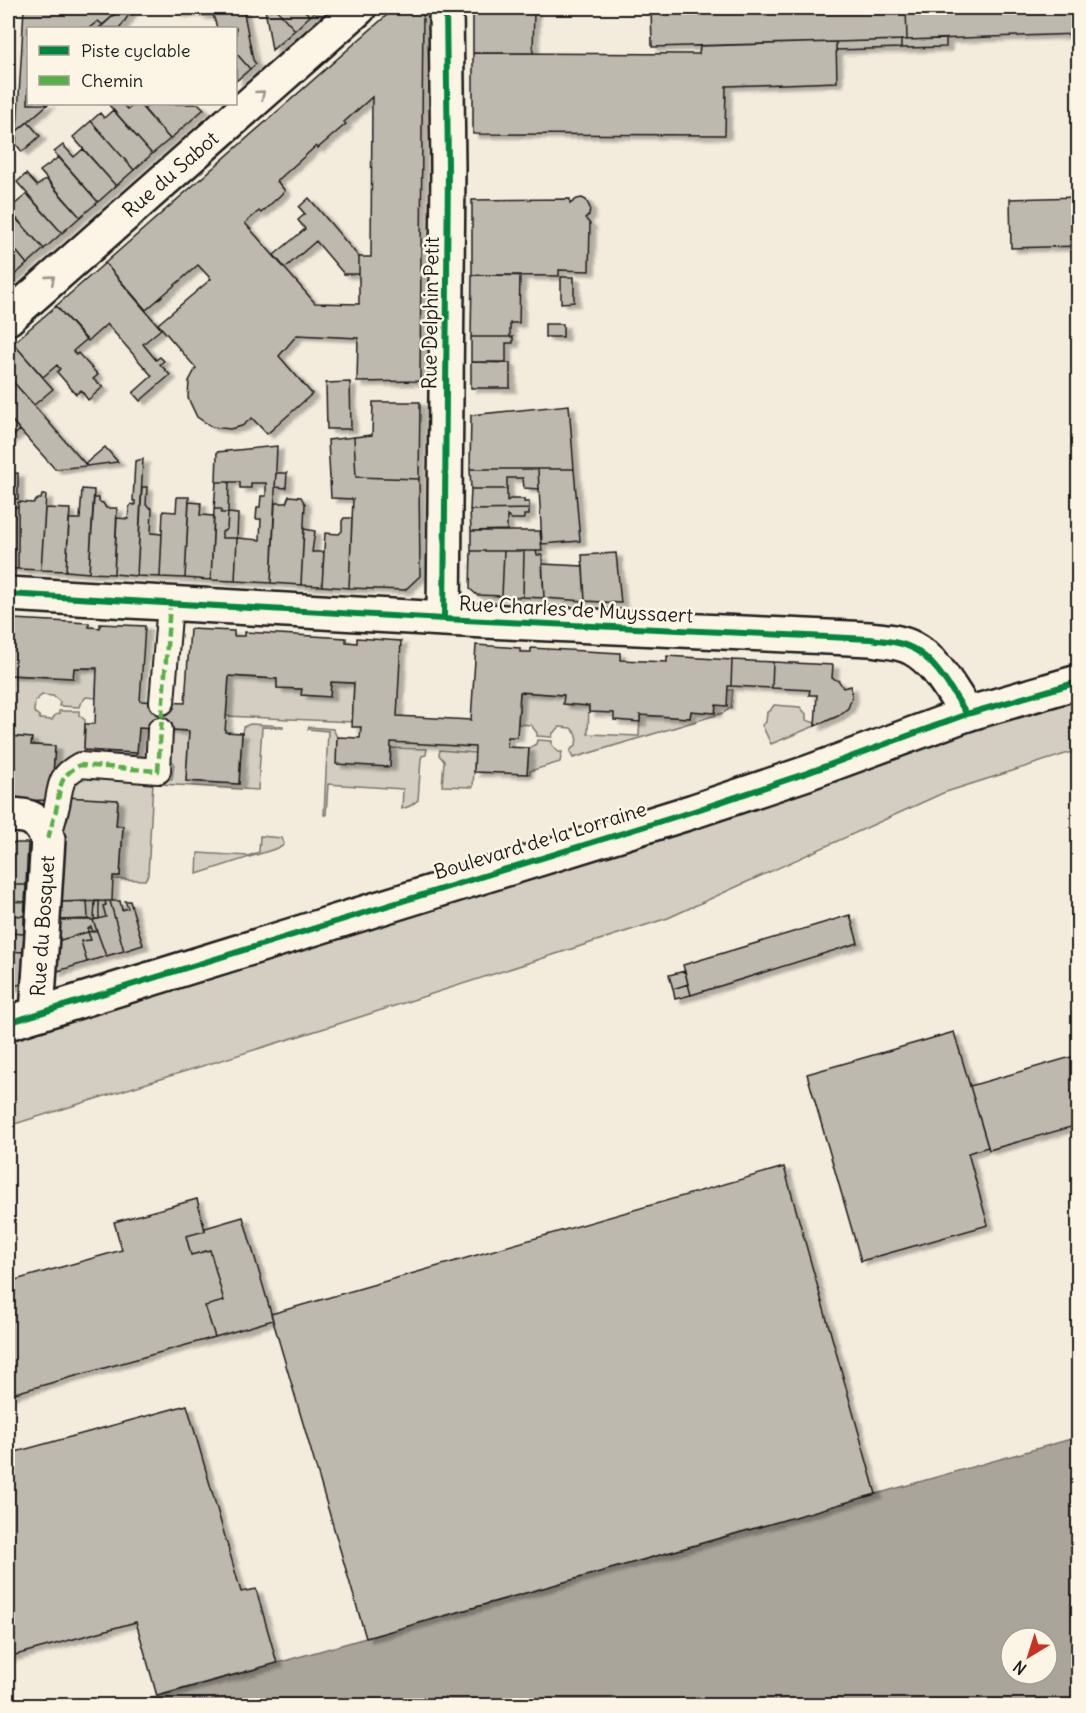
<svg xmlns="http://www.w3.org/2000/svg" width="1086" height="1713" font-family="Delius,sans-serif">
<defs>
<filter id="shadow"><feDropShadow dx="6" dy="4" stdDeviation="1.5" flood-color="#0004"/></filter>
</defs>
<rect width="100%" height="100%" fill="#f3ecdd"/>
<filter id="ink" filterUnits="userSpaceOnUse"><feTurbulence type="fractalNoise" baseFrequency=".0167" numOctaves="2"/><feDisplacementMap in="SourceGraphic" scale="12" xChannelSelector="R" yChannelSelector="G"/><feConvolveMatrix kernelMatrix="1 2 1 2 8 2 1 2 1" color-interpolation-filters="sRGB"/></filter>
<g filter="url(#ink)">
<path fill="#d3cec1" stroke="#78756e" stroke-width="1.5" d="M74 668 97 669 96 698 86 697 80 704 79 707 59 706 60 702 53 696 42 695 35 701 34 712 39 716 40 719 52 720 55 715 59 714V711H79V715L85 720 84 750 137 753 139 728 154 729 151 753 144 759 85 757 51 800 55 746 31 745V738L8 736 9 675 73 678Z
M229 676 277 679V688L302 689V695L330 696 331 682 354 683 352 722 226 716Z
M728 690H733L731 708 723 713 573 758 570 752 572 748 576 746 577 735 571 728 560 727 553 733 552 737 537 736V733L531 725 518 724 520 692 564 695 589 706 588 734 639 736 640 715 690 718 691 711 715 713 716 705Z
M1078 697V750L943 793 668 918 338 1024 8 1126V1041L549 873 940 737Z
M774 705 800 707 806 714V720L815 723V726L771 744 762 725 766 722 767 712 770 711Z
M250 724 283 726V728L262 727 258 790 161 784 165 779H172L174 763 169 759 167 730 189 731 186 781 239 784 242 733 243 727Z
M309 727 333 729 337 737 390 766 391 748 427 749 426 755 422 756 421 759 418 800 410 806 402 809 403 789 328 784 326 815H324L328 731 308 729Z
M537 740 552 741V745L558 752H562L560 762 530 771V774H527L529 748 536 744Z
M440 750 475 753 473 787 442 786 444 761 439 755Z
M80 775 153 782 148 875 145 880 113 879V876H120L123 826H116L118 801 65 797Z
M260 836 282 838 284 844 281 847 197 874 198 853 248 856 259 852Z"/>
<path fill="#aaa59b" stroke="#716e68" stroke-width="1.5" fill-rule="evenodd" d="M1078 1437V1705L125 1706ZM1011 1638H1047V1674H1011Z"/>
<path fill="#beb9ae" stroke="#1c1c1c" stroke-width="1.5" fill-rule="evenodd" filter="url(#shadow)" d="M24 8H122L103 25 98 21 89 28H28V104H48L17 131Z
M122 8H127L130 13 120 28H99Z
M177 8H199V12L177 13Z
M199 8H211L213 15H200Z
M211 8H243L253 60 256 64 250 69 236 53V28H217Z
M267 8H275L295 30 272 50 265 9Z
M275 8H302L310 16 295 30Z
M302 8H320L310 16Z
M395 8H423L420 381 357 382 358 338 297 335 279 356 312 394 267 434 252 418 242 426 230 429 212 427 197 417 188 398 189 381 196 368 158 324 211 279 198 265 146 310 105 263ZM372 97 371 257H359V304L315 303 245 223 259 211 261 213 285 191 277 181 316 146 318 148 346 124 344 122Z
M473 8H534L533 53H473Z
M651 8H906L907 40 652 47Z
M906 8H1078V34L907 40Z
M946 39V47L901 48V40Z
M901 40V48L836 50V42Z
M836 42 837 82 726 86 725 135 473 134V53L699 54 700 46Z
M236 53 250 69 236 81Z
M110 104H122L128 109 135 104H139L170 139 152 154 109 105Z
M150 104H199L204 109 170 139 144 109Z
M113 110 152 154 134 170 91 121 100 113 104 118Z
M91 121 134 170 116 186 73 137Z
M28 122 40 136 22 152 16 144 17 131Z
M63 145 74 157 83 149 116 186 98 202 54 152Z
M59 157 98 202 80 217 40 171Z
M26 174 37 186 46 179 80 217 62 233 17 182Z
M27 194 62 233 44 249 8 210Z
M1078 197V246L1011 248 1010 199Z
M309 198 359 257V274H344L316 241 285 268 274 255 305 229 298 220 305 214 299 207Z
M582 198 586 200 590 208 589 215 585 218 590 224 589 271 559 270V276L472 275V200L570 199V204L577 199Z
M8 209 44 249 27 264 8 241Z
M8 241 27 264 8 281Z
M105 263 161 329 143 344 156 360 160 357 164 361 160 364 170 375 140 401 133 393 152 376 107 324 88 341 56 306Z
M472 275H520L519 323H510V337H471Z
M561 277H574V302L561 303Z
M56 306 86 340 73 351 76 355 78 353 98 375 93 379 103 387 88 400 81 390 76 394 57 372 60 369 57 365 43 377 13 343Z
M545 324H563V337H545Z
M471 337H513V343H506V362H471Z
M13 343 53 389 34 405 8 376V348Z
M471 362 510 363V388H471Z
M8 376 24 394 87 466 55 469 20 430 8 416Z
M350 382 351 429H327L326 383Z
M373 402H420L419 479 356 477 354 437 372 435Z
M569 405 574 469H470L471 415Z
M8 416 20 430 8 441Z
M354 437 356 477 419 479 420 576 405 590 349 588 353 499 331 498 328 440Z
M277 446 271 583 235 581 237 538 260 540 261 519H256L257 507H260L261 496H266V483H251V488H240V482H216L217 452Z
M105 447 118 462 87 466 85 464Z
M143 459 137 576 114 574 117 518 128 519 129 508 131 504 135 505V501H133L135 461Z
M470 469H538L539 489 524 488 523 478H507V489H471Z
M538 469H574L580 541 542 544Z
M18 473V499H8V474Z
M276 473H287L286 488 275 487Z
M216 482H229L228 513H221V509H214Z
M142 487H147L146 505 152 509 151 533 162 534 160 577 137 576Z
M82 489 94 490 89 573 66 571 69 519H80Z
M471 489H507V501L510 499H524V502H529V509L470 510Z
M42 495H46L41 570 18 569V502L33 503 38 499H41Z
M289 496 301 497 305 504 301 585 271 583 275 503H286Z
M177 497H189L185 578 160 577 163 511 176 512Z
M94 498H99V502L103 503 106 508H117L114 574 89 573Z
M189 502 201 503 200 515 214 516 211 580 185 578Z
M13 507H18V569L8 568V512H13Z
M45 508 70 509 66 571 41 570Z
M214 509H221V513H228L227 529 222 532V538H237L235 581 211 580Z
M529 509V515H524V519H511L507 516V530L471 531 470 510Z
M228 513 238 514 237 538H222V532L227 529Z
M344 518H352L349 588 322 586 325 533 339 534 342 531V521Z
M304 529 315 531 312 552H324L322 586 301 585Z
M471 531H540L542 551H471Z
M471 551H504L502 596 477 595 470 589Z
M504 551H524L523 597 502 596Z
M524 551H536L537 555H542L544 598 523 597Z
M616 553 621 603 585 601 582 555Z
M542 564 583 566 585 601 544 598Z
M8 618 13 619 10 661H8Z
M13 619 89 623V627L100 628V624L145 626 140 701 185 703 190 629 234 631V636H245V632L346 638V642L357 643V638L401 641 397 716 471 720 476 645 520 648V652H531V648L620 653V660L667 662V656L732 660 731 686H728L727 706 716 705 715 713 691 711 690 718 640 715V722L614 720V713L589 712V706L563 704 564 695 520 692 517 737H508L507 747 529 748 527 774 474 772 475 747 391 742 390 767 336 764 337 737 360 738 361 727H352L354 683 331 682 330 697 301 695 302 689 277 688V679L229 676 225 732 242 733 239 784 186 781 189 731 139 728 137 753 84 750 85 724H95L97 668H74L73 678 9 675Z
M732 660 773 662 772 688 731 686Z
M773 662 833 665 832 678 839 681 843 688 851 686 852 698 848 708 838 716 815 726 817 695H809L810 690 772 688Z
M8 736 32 738 31 745 55 746 51 800 8 801Z
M65 797 118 800 116 826H123L120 876H113L112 901 59 902Z
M8 843H28L26 885H8Z
M8 885H26L25 902 8 901Z
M8 901 25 902 24 916 8 915Z
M87 901 88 919 58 920 59 902Z
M95 901H99V919H94Z
M105 901H110L124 951 106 956 93 920 106 917 103 906 106 905Z
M110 901H120L122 910 128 908 125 901H130L143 945 124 951Z
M8 915 24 916V934L8 933Z
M850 915 858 943 691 995 683 965Z
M58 920H93L97 931 93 932 91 927 88 929V932L57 941Z
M97 931 106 956 87 962 81 941 91 940 88 932Z
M88 932 91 940 81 941 87 962 55 972 57 941Z
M8 933 24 934 23 952 8 951Z
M8 951 23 952 21 984 8 988Z
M685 971 688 984 673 989 669 975Z
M688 984 691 995 675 999 673 989Z
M954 1032 988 1147 968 1153 988 1225 861 1261 807 1074Z
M1078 1055V1125L989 1150 970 1086Z
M784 1167 876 1494 366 1638 271 1314Z
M197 1199 205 1231 186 1236 191 1255 210 1250 224 1301 205 1306 215 1337 8 1395V1282L122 1250 114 1222Z
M243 1217 273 1320 215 1337 205 1306 224 1301 210 1250 191 1255 186 1236 205 1231V1228Z
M187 1405 241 1592 256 1589 277 1663 157 1696 136 1622 8 1657V1454Z"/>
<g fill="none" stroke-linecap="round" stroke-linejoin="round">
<defs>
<path id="pedestrian" d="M162 702 170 604
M48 839C51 826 56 813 58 800 61 781 62 775 80 765L158 771 160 730"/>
<path id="minor" d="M8 318 359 8
M8 594 444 619 870 639C883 641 900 641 912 648 937 661 952 692 967 714
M444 619 448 167 446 8
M8 815C31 815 37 818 48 839L37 1014"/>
<path id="primary" d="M8 1023 694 811 807 773 967 714 1078 682"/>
</defs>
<use href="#pedestrian" stroke="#1c1c1c" stroke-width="28"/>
<use href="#minor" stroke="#1c1c1c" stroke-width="38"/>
<use href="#primary" stroke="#1c1c1c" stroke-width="38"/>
<use href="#pedestrian" stroke="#fcf5e5" stroke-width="24"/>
<use href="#minor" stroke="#fcf5e5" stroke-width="33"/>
<use href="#primary" stroke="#fcf5e5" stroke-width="33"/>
<path stroke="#55b145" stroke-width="4.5" stroke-dasharray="9 4.5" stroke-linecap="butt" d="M48 839C51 826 56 813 58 800 61 781 62 775 80 765L158 771 170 604"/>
<defs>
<path id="cycleway" d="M8 594 444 619 870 639C883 641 900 641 912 648 937 661 952 692 967 714
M444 619 448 167 446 8
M8 1023 694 811 807 773 967 714 1078 682"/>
</defs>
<use href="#cycleway" stroke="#fcf5e5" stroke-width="10"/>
<use href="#cycleway" stroke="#00873e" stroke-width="6"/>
</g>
<defs><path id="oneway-chevron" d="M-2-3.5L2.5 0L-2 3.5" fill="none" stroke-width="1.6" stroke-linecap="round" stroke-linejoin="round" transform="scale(1.5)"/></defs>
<g stroke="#97938b">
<use href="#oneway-chevron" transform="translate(261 94) rotate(-41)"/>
<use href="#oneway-chevron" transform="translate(51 279) rotate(-41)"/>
</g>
</g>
<g text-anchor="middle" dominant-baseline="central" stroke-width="5" stroke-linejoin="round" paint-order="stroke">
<g font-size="20" fill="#1c1c1c" stroke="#fcf5e5">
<text transform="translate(170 174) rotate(-41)">Rue du Sabot</text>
<text transform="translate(430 313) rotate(-89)">Rue Delphin Petit</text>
<text transform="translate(576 609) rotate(3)">Rue Charles de Muyssaert</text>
<text transform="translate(540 840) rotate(-17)">Boulevard de la Lorraine</text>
<text transform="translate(42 926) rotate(-86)">Rue du Bosquet</text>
</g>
</g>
<rect width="1086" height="1713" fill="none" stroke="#fcf5e5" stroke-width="30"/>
<rect x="15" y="15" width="1056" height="1683" fill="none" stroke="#1c1c1c" stroke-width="2" filter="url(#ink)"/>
<rect x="27" y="27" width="210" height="78" fill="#fcf5e5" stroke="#a29e95" stroke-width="1.5"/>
<rect x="39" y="46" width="30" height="9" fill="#00873e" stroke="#a29e95" stroke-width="1.5"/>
<text x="81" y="57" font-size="18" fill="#1c1c1c">Piste cyclable</text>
<rect x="39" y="76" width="30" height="9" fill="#55b145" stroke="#a29e95" stroke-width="1.5"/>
<text x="81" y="87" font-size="18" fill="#1c1c1c">Chemin</text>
<g transform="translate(1029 1656) rotate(218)"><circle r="28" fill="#fcf5e5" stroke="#a29e95" stroke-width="1.5"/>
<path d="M0-4.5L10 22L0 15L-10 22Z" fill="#c8321e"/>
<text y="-9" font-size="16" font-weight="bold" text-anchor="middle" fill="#1c1c1c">N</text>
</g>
</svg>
